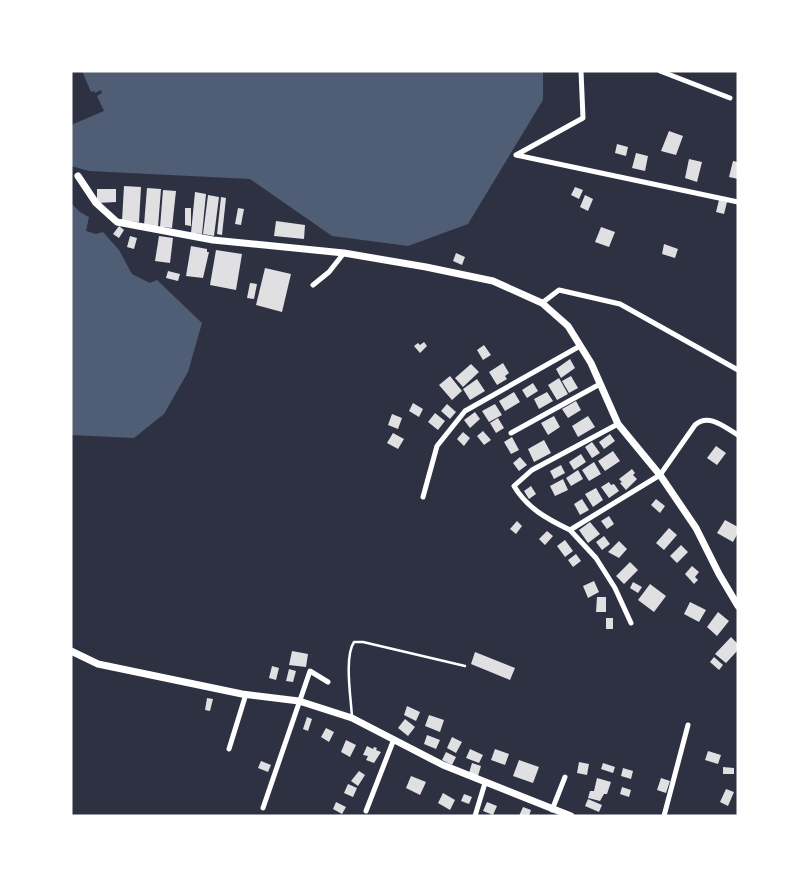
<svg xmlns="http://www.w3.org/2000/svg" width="809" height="887" font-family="'Public Sans',sans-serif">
<rect width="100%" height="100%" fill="#2d3142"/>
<path fill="#4f5d75" d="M71 71H543V100L468 224 408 246 332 236 250 179 89 171 71 166Z
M71 203 80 212 89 217 86 231 96 234 103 232 119 250 132 274 150 283 157 280 202 323 188 372 164 414 134 438 71 435Z"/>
<path fill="#2d3142" d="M71 71H82L91 92 94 91 95 93 101 90 102 93 97 96 104 111 71 125Z"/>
<path fill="#e0e0e3" d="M669 131 683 136 676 155 661 151Z
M617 144 628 147 626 156 615 153Z
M636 153 648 156 645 171 632 168Z
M689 159 702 162 697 182 685 178Z
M733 161 738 162V179L729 177Z
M124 186 141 187 139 222 122 221Z
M575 187 583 190 579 199 571 195Z
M147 188 161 189 158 227 144 225Z
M97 189H116V202L97 203Z
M163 190 176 191 172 228 160 227Z
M195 192 206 194 202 234 191 233Z
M208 195 219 197 214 236 203 234Z
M585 195 593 199 588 211 580 207Z
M221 197 226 198 222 235 217 234Z
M719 200 727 202 724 214 716 212Z
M185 208H191V226L185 225Z
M238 208 244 209 241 225 235 224Z
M276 221 305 225 304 239 274 236Z
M119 226 124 230 119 238 113 234Z
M601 227 615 232 609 247 595 242Z
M130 236 137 238 134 249 127 247Z
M159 236 173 238 170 263 155 261Z
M664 244 678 249 675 258 662 254Z
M191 246 207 249V252H209L203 278 186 276Z
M216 250 242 254 236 290 210 285Z
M456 253 465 257 462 265 453 261Z
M265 268 291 274 282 312 256 305Z
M168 271 180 274 178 281 166 278Z
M250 283 257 284 254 299 247 298Z
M424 342 427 346 420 353 414 346 418 343 420 345Z
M484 345 491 355 483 360 477 350Z
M570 359 575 368 561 378 556 369Z
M503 363 509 373 505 376 507 379 497 385 489 372Z
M471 364 479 372 463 387 455 378Z
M450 376 462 391 452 400 439 385Z
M571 376 578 388 569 393 562 381Z
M559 378 568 394 557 400 548 385Z
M477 379 485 391 470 400 463 389Z
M533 383 538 391 527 398 522 390Z
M514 392 520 402 505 411 499 401Z
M547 392 553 401 539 409 534 399Z
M576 401 581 410 568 418 562 409Z
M413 403 423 409 419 417 409 411Z
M447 404 456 412 450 419 441 411Z
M495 404 502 415 489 422 482 411Z
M475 412 480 419 470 428 464 420Z
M435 413 445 421 438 430 428 422Z
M392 414 402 418 398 429 388 425Z
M554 416 560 427 548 435 541 423Z
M588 416 595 427 578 437 572 426Z
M498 418 504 428 496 433 490 423Z
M483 431 491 440 484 445 477 436Z
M463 432 470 438 464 446 457 439Z
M393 433 404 439 398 449 387 443Z
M610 434 615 441 604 449 599 442Z
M512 437 519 450 511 454 504 442Z
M544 440 551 453 534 462 528 449Z
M592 442 600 453 592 458 585 447Z
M716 446 726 453 717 465 707 458Z
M613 451 620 461 605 471 598 461Z
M581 454 586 462 574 470 569 462Z
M520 457 527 465 519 471 513 463Z
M594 462 601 474 589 481 582 470Z
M561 465 565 473 554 479 550 471Z
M632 469 635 473 633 475 637 479 626 490 620 483 622 482 619 479Z
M578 470 583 479 571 486 566 478Z
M563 479 568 490 555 496 550 486Z
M609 482 611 485 614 484 619 491 609 498 601 487Z
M531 486 536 494 529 499 524 491Z
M596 488 603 500 593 507 585 494Z
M582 499 589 510 580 515 574 504Z
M656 499 665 506 660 513 651 505Z
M609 516 614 524 607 529 601 521Z
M725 520 738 527V533L733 542 717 533Z
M517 521 522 526 516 534 510 529Z
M590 522 600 534 588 543 579 530Z
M669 528 677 535 664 550 656 543Z
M547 531 553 536 545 545 539 539Z
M604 536 610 544 602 550 596 542Z
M565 540 573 551 565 557 557 546Z
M619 541 627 549 619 558 608 552Z
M681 545 688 552 677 563 670 556Z
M576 554 581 561 573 567 568 560Z
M630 562 638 570 624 584 616 576Z
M692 566 699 572 695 577 698 580 694 584 685 574Z
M594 581 599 592 588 598 583 586Z
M633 582 642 587 638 593 630 588Z
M650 584 666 596 654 612 638 600Z
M597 597H606V612H596Z
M690 602 706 610 699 622 684 614Z
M718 612 729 621 717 636 707 627Z
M606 618H613V629H606Z
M731 637 738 644V650L726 663 715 654Z
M292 651 308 654 306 667 289 665Z
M475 652 515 668 510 680 471 664Z
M714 657 723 665 719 670 710 662Z
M272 666 279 668 276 680 269 678Z
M289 669 296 671 293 682 286 681Z
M207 698 213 699 210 711 205 710Z
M407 706 420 712 416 721 404 715Z
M429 715 444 720 440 732 425 726Z
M307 717 312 719 308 731 303 729Z
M405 719 415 727 408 736 398 728Z
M326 728 334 732 329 742 321 737Z
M427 735 440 740 436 749 424 744Z
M452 737 462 742 456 753 447 748Z
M346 740 356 745 350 757 341 752Z
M367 746 373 749 374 747 377 748 376 750 381 752 374 763 366 760 368 756 363 755Z
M470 749 483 755 479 763 466 758Z
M495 749 509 754 505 765 491 760Z
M708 751 721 755 718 764 705 760Z
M446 752 456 757 452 765 442 760Z
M519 760 539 767 533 783 513 776Z
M261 761 271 765 268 772 258 768Z
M579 762 589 764 587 775 577 773Z
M472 763 481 766 478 776 469 773Z
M603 763 615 767 613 773 601 769Z
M723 767 734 768V774H723Z
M623 768 633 771 631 779 621 776Z
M359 771 365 775 358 786 351 781Z
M411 776 426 782 420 795 406 788Z
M597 778 611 782 607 794H604L600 801 588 798 590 791H594Z
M661 778 670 781 666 793 657 790Z
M348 784 357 788 353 797 344 793Z
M622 787 631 790 629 797 620 794Z
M726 789 734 792 728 806 720 802Z
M443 793 455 800 450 810 438 803Z
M464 794 472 797 469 804 461 801Z
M588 799 602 805 599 812 585 806Z
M336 802 346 807 342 814 333 809Z
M487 802 497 806 493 815 483 811Z
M523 807 531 810 529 816H519Z"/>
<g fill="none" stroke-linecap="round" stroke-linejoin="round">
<path stroke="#fff" stroke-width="2.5" d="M352 717C351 698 344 657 354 642H363L465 666"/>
<path stroke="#fff" stroke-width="5" d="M660 71 730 98
M516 155 738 202
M516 155 583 118 581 71
M313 285 329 272 344 253
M542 303 559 290 620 304 738 370
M511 433 600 384
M423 497 437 446 465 411 580 346
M570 530C547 519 527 508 514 486L532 470 618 424
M631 623 615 588 596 558 570 530 660 475 695 425C709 413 724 427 738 435
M229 749 246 694
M263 808 310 671 328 682
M552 810 565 777
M366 811 394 739
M475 816 485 783
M664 816 688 725"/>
<path stroke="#fff" stroke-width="7" d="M78 176 96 203 117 222 213 240 344 253 426 267 493 281 542 303 568 326 591 363 618 424 660 475 696 528 719 574 738 606
M71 651 98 664 242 694 299 701 352 718 443 765 571 816"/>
</g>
<rect width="809" height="887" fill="none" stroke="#ffffff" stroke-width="145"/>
</svg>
